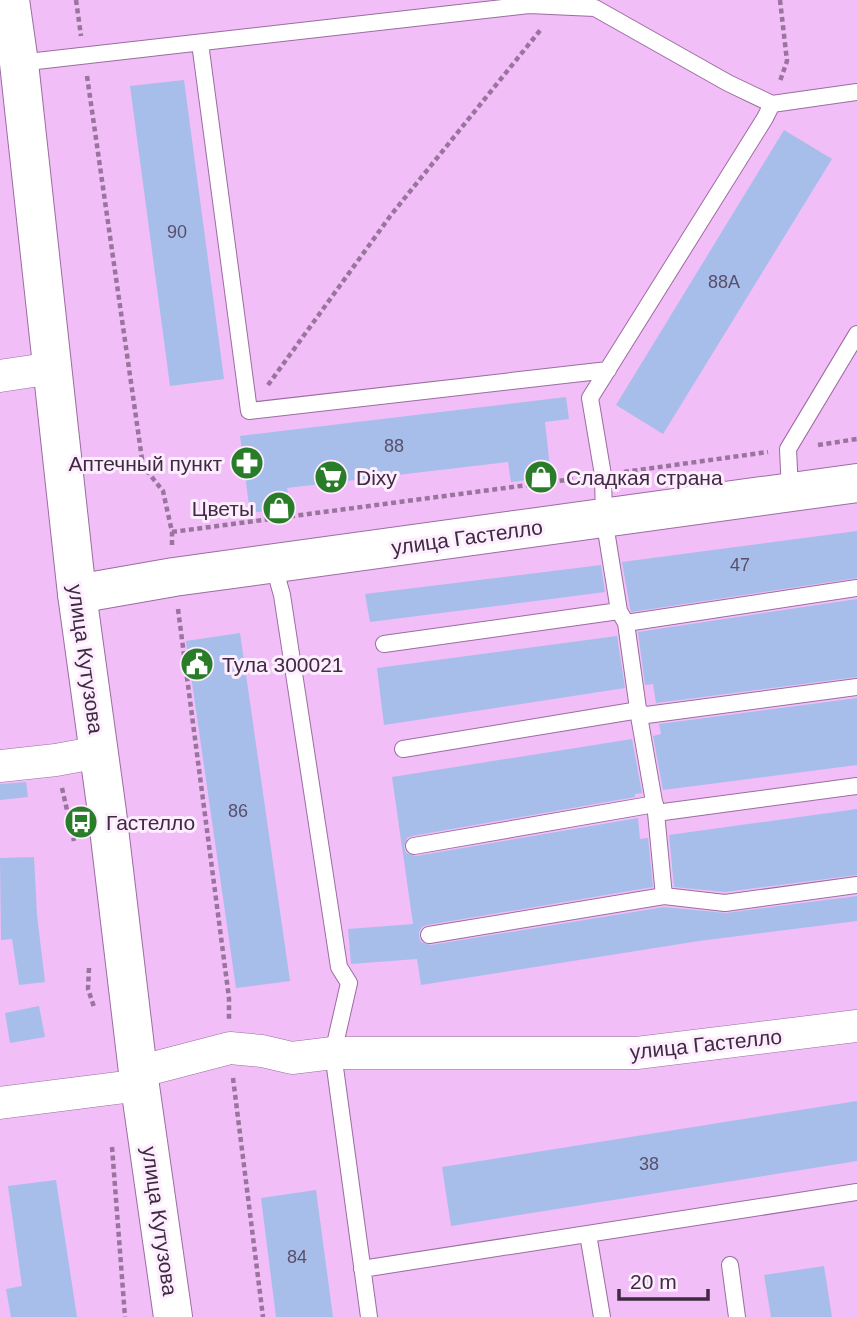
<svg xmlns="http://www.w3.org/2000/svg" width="857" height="1317" font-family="Arial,sans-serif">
<rect width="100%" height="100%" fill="#f1bef7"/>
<path fill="#a7beea" d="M184 80 224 379 170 386 130 86Z
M784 130 832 159 663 434 616 405Z
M566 397 569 419 545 422 551 477 511 482 508 462 287 488 290 508 250 513 240 436Z
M857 531V578L631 612 630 608 622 562Z
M601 565 605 592 370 622 365 594Z
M857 599V677L656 703 653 684 645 685 638 632Z
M240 633 290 981 236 988 186 641Z
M617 636 625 688 384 725 377 668Z
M857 698V765L663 790 653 736 661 734 659 724Z
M632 739 642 793 635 794V797L412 836 407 838 404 847 406 853 416 856 638 818 640 839 648 838 653 887 427 925 422 927 419 932V937L421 942 431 945 664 907 726 913 857 896V921L699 941 421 985 417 959 351 964 348 929 413 924 392 777Z
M26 782 28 797 0 800V784Z
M857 809V875L725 892 674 887 669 835Z
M34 857 37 915 45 982 19 985 12 939 1 940 0 858Z
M39 1006 45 1037 10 1043 5 1013Z
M857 1101V1161L451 1226 442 1167Z
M56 1180 77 1317H11L6 1289 22 1286 8 1186Z
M316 1190 333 1317H276L261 1198Z
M824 1266 832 1317H771L764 1275Z"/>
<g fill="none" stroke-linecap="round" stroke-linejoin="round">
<defs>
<path id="service" d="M200 43 249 411 608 370
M19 63 529 5 595 8 728 83 772 104 857 92
M790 491 788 449 857 334
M273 563 282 595 339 967 349 983 333 1053 369 1317
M626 623 857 588
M384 644 619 611
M639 716 857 687
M403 749 639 710
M656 813 857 786
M414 846 655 804
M664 896 656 813 639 716 626 623 619 611 604 518 603 475 590 398 765 118 772 104
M429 935 664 896 725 903 857 885
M588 1234 602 1317
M730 1265 737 1317
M362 1269 857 1192"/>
<path id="minor" d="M0 376 53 368
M0 766 56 760 99 752
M138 1072 230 1048 262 1051 292 1058 333 1053H637L857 1026
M0 1103 141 1085"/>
<path id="tertiary" d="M77 594 174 577 857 483"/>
<path id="secondary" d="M10 0 19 63 77 594 107 812 138 1072 173 1317"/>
</defs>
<use href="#service" stroke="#9c6ca1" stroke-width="18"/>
<use href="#minor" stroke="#9c6ca1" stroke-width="33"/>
<use href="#tertiary" stroke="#9c6ca1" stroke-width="40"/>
<use href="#secondary" stroke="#9c6ca1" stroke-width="40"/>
<path stroke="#99759d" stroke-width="4.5" stroke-dasharray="5 3.5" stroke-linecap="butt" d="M76 0 81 36
M780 0 787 61 780 81
M87 76 143 466 163 491 172 532V545
M268 385 391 215 542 28
M818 445 857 439
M624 472 768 452
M172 532 581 478
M178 609 229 998V1021
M62 788 74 841
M89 968 88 989 94 1007
M233 1078 263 1317
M112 1147 125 1317"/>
<use href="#service" stroke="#fff" stroke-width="16"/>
<use href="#minor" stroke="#fff" stroke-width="32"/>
<use href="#tertiary" stroke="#fff" stroke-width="38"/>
<use href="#secondary" stroke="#fff" stroke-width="38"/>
</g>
<defs>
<symbol id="pharmacy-disc" viewBox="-11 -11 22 22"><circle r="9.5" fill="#297d29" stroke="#fdedff"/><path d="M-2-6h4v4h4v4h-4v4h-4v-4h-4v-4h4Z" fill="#fff"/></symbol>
<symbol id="supermarket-disc" viewBox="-11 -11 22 22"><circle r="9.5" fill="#297d29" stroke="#fdedff"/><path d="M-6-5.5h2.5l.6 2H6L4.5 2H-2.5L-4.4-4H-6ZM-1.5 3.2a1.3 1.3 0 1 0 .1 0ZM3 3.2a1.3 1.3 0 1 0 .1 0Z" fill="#fff"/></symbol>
<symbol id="shop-disc" viewBox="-11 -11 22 22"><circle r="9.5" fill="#297d29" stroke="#fdedff"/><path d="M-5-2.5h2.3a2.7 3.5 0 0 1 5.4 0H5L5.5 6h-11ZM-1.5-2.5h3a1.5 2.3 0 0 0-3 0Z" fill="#fff"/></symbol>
<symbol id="civic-disc" viewBox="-11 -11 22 22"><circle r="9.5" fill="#297d29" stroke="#fdedff"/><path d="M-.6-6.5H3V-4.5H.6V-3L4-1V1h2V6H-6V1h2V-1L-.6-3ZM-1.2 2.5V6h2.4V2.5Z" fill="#fff"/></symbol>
<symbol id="bus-disc" viewBox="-11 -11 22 22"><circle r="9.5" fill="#297d29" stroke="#fdedff"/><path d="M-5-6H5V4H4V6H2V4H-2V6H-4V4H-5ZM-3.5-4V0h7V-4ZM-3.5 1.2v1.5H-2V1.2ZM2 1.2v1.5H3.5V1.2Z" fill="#fff"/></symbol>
</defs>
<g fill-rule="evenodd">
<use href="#pharmacy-disc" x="228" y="444" width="38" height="38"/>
<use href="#supermarket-disc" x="312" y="458" width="38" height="38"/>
<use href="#shop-disc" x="522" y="458" width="38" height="38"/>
<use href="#shop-disc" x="260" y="489" width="38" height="38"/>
<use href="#civic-disc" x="178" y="645" width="38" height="38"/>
<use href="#bus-disc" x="62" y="803" width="38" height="38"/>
</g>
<g text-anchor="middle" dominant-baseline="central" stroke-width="6" stroke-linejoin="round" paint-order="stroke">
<g font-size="18" fill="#594f6b">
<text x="177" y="232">90</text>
<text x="724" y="282">88А</text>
<text x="394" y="446">88</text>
<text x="740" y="565">47</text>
<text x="238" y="811">86</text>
<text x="649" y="1164">38</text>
<text x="297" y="1257">84</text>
</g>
<g font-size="21" fill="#3f2a41" stroke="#fdedff" text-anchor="start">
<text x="222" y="463" text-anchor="end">Аптечный пункт</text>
<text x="356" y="477">Dixy</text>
<text x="566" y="477">Сладкая страна</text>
<text x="254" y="508" text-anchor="end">Цветы</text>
<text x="222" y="664">Тула 300021</text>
<text x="106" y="822">Гастелло</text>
</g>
<g font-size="21" fill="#3f2a41" stroke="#fdedff">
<text transform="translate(467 537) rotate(-8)">улица Гастелло</text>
<text transform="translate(86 659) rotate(82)">улица Кутузова</text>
<text transform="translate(706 1044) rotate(-6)">улица Гастелло</text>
<text transform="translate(160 1221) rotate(82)">улица Кутузова</text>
</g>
</g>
<path d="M619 1289v10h89v-10" fill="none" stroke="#3f2a41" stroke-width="3.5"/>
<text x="630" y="1289" font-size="21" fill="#3f2a41" stroke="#fdedff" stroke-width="5" paint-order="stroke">20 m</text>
</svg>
